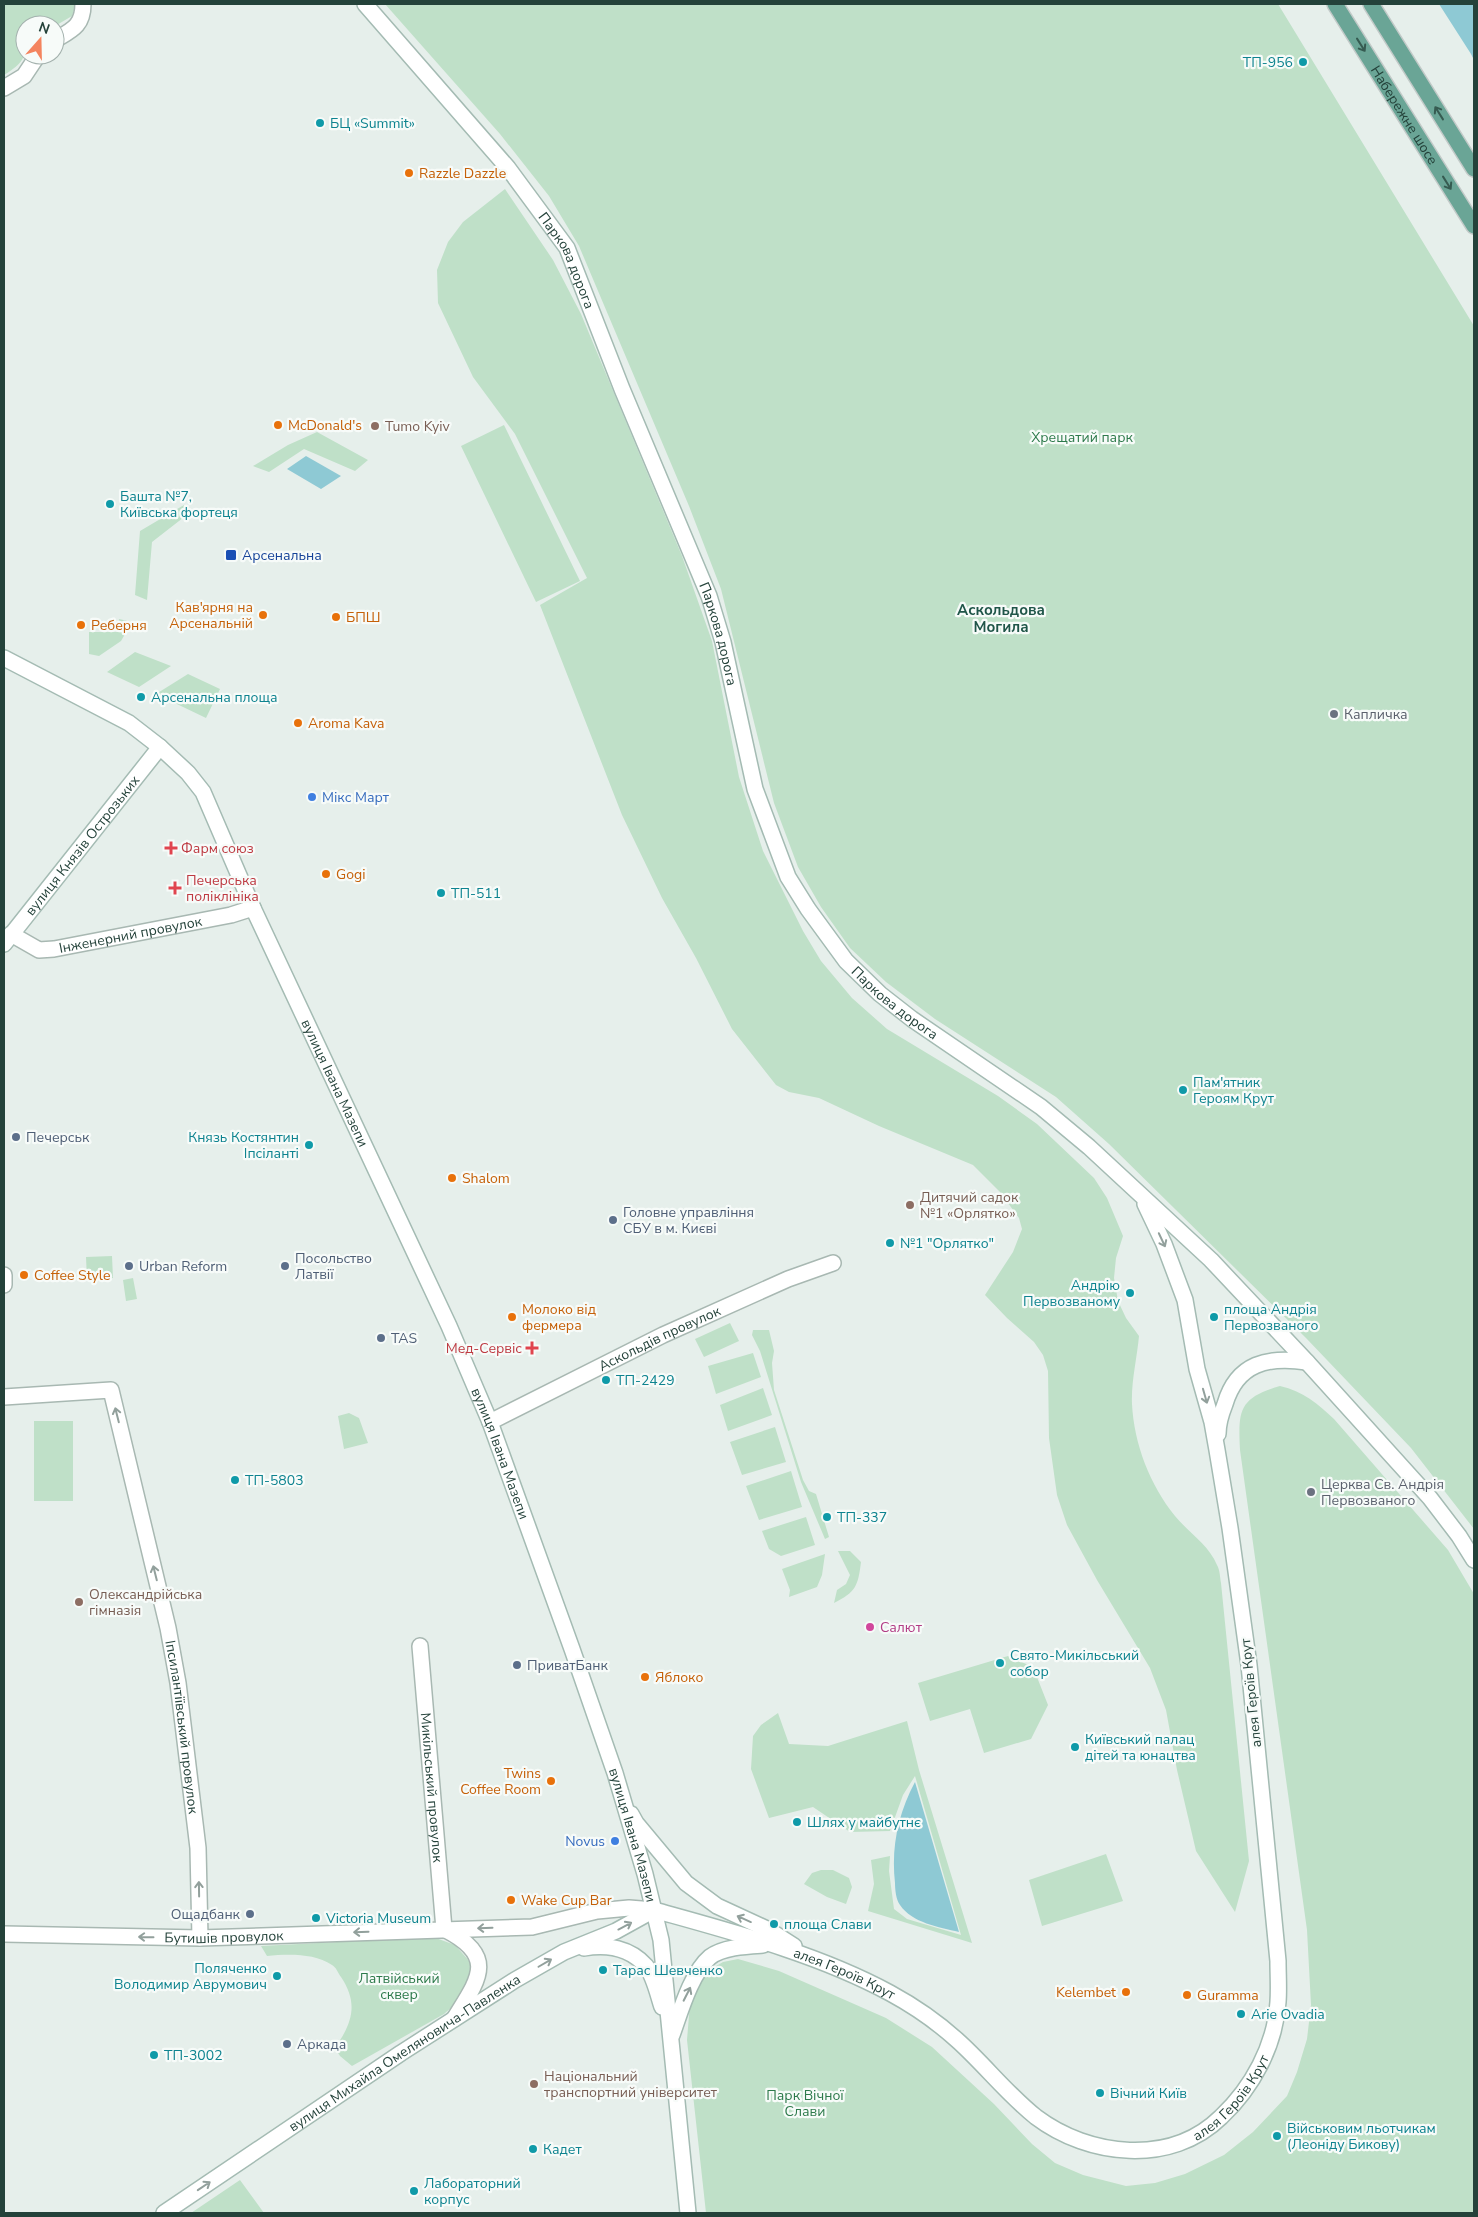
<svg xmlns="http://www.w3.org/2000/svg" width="1478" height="2217" font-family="'Nunito Sans',sans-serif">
<rect width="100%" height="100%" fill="#e6efeb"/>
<path fill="#bfe0c8" d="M4 4H76L72 16 55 26 25 25C25 53 30 59 4 75Z
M385 4H1278L1474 326V1529L1411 1448 1306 1338 1109 1144 1056 1097 935 1019 886 982 850 948 821 907 798 867 774 803 721 589 689 506 579 246 549 196 500 134Z
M505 189 553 260 581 314 682 556 712 641 739 777 763 851 803 931 821 961 852 998 887 1029 998 1096 1037 1124 1094 1178 1107 1198 1123 1236 1116 1258 1114 1278 1118 1301 1126 1318 1139 1336C1137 1358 1131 1382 1132 1404 1134 1444 1150 1485 1175 1516 1188 1532 1209 1545 1217 1565 1220 1570 1220 1578 1221 1583L1249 1861 1235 1912 1196 1851 1177 1770 1166 1710 1150 1668 1097 1580 1067 1525 1057 1495 1049 1438 1048 1371 1043 1355 1034 1342 1007 1318 985 1295 1013 1252 1022 1229 1019 1218 1000 1192 973 1165 879 1126 819 1098 789 1092 776 1085 732 1029 696 958 662 898 622 815 540 605 587 578 515 434 473 377 438 303 437 270 448 242 463 222Z
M504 425 580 581 536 602 461 446Z
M317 432 368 460 355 471 304 449 269 472 253 466 288 445Z
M184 505 188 514 152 542 147 600 135 595 140 531Z
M119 619 132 622 121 641 99 656 89 654V632H118Z
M135 652 171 666 139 687 107 672Z
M188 674 220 689 206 718 156 694Z
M112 1256 113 1278 87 1279 86 1257Z
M133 1278 137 1299 126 1301 123 1280Z
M730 1323 739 1341 704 1357 695 1339Z
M753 1330H769L774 1351 772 1363 774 1390 803 1480 809 1491 816 1494 829 1537 825 1539 801 1482 760 1351 752 1335Z
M753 1353 761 1377 716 1394 708 1366Z
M1280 1386C1303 1391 1318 1404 1334 1419L1448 1550 1474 1594V2213H706L687 2040 690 2003 706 1972 723 1962 738 1959 779 1971 886 2018 932 2047 994 2104 1032 2144 1055 2163 1083 2175 1126 2186 1155 2183 1185 2174 1224 2155 1253 2132 1287 2096 1297 2072 1307 2039 1311 2005 1307 1930 1240 1450C1238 1410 1239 1398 1280 1386Z
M763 1388 772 1415 728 1431 720 1405Z
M349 1413 359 1418 368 1443 344 1449 338 1416Z
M34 1421H73V1501H34Z
M775 1427 786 1462 742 1475 730 1442Z
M791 1471 802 1507 759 1520 746 1486Z
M806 1517 815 1545 781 1556 769 1549 762 1531Z
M838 1551H850L861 1562C858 1586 856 1592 834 1603L837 1590 846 1584 850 1575Z
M825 1554 822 1575 817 1587 789 1597 790 1590 782 1569Z
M1008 1656 1033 1667 1048 1705 1031 1739 984 1753 970 1709 930 1721 918 1683Z
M778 1713 789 1744 828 1746 907 1721 919 1770 972 1943 868 1911 874 1884 871 1860 890 1856 889 1871 894 1909 907 1919 961 1935 915 1776 903 1795 890 1831 850 1832 813 1807 769 1818 751 1769 753 1736 761 1725Z
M1106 1854 1123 1901 1042 1926 1029 1880Z
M821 1870H833L849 1878 852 1887 846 1904 827 1897 804 1884 812 1873Z
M433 1937 455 1945 471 1963 469 1992 444 2014 352 2066 340 2056 335 2048C352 2023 359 2004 341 1977 338 1973 336 1967 332 1965 314 1953 288 1954 267 1956L261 1946Z
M240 2180 264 2213H191Z"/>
<path fill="#8ec9d4" d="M1439 4H1474V60L1471 54Z
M306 456 341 476 321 489 287 469Z
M915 1782 959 1932C939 1927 912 1923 900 1905 896 1900 895 1889 895 1883 891 1847 898 1814 915 1782Z"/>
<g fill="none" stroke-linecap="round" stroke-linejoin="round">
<defs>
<g id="street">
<path d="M55 40C72 30 83 26 83 4"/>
<path d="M4 88 24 76 38 55"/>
<path id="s1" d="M11 934 39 950 54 949 231 915 253 908"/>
<path d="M4 1275V1285"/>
<path id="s2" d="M4 1397 111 1390 168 1628 178 1683 198 1848 200 1938"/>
<path id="s3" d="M490 1422 663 1335 788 1279 833 1263"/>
<path id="s4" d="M420 1646 444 1929"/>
<path d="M446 1930C498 1957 478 1980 454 2019"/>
<path id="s5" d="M4 1934 200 1938 532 1927 597 1911 629 1908 654 1910"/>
</g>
<g id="secondary">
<path id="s6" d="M365 4 508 168 567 248 622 389 709 596 723 642 755 789 788 877 808 909 846 961 880 994 912 1019 1041 1107 1089 1147 1211 1260 1307 1362 1430 1498 1459 1536 1474 1560"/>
<path id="s7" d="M4 658 129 723 160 747 188 773 203 792 253 908 449 1326 490 1422 572 1649 615 1773 645 1874 661 1940 688 2213"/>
<path id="s8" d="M4 944 160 747"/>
<path d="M1218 1434C1218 1423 1221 1414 1225 1404 1237 1363 1268 1356 1307 1362"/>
<path d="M631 1814 636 1823 686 1883 717 1906 769 1930 794 1946"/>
<path id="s9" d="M654 1910C733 1932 818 1954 890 1993 914 2006 936 2021 957 2040 984 2064 1007 2094 1036 2117 1089 2157 1171 2166 1221 2117 1252 2088 1275 2046 1278 2002 1279 1989 1278 1975 1278 1961L1249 1665 1230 1528 1217 1450 1212 1422 1197 1369 1185 1300 1164 1244 1145 1204"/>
<path d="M584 1948C607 1944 630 1948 646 1966 654 1976 658 1995 662 2007"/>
<path d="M672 2035C680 2013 691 1973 710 1957 723 1947 747 1946 763 1945"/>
<path id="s10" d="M164 2213 401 2053 515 1980 564 1952 616 1931 654 1910"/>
</g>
<g id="primary">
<path id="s11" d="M1335 4 1474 226"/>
<path d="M1371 4 1474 169"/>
</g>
</defs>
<use href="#street" stroke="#a8b8b2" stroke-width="18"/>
<use href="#secondary" stroke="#a4bbb3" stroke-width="18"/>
<use href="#primary" stroke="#c2cac8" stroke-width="18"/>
<use href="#street" stroke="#fff" stroke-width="15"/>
<use href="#secondary" stroke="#fff" stroke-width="15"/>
<use href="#primary" stroke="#6aa596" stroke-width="15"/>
</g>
<defs><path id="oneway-shaft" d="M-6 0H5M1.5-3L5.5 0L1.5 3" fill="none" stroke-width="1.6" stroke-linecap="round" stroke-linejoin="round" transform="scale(1.25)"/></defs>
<g stroke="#365b51">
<use href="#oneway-shaft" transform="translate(1361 45) rotate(58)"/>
<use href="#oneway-shaft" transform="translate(1439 113) rotate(-122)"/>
<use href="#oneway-shaft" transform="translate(1447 183) rotate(58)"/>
</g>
<g stroke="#92a09c">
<use href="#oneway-shaft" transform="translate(1162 1240) rotate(65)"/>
<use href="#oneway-shaft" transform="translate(1205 1396) rotate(74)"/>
<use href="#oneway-shaft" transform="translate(117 1415) rotate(-104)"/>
<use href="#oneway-shaft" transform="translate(155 1573) rotate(-104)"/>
<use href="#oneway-shaft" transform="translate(199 1889) rotate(-91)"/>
<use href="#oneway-shaft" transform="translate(744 1919) rotate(-156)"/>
<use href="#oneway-shaft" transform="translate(625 1926) rotate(-28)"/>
<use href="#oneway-shaft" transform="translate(485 1928) rotate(178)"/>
<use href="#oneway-shaft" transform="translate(361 1932) rotate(178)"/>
<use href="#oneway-shaft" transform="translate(146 1937) rotate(-179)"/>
<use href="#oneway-shaft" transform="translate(545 1963) rotate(-30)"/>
<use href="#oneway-shaft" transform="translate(687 1994) rotate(-63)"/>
<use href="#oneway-shaft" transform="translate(204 2186) rotate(-34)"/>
</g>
<g fill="#0f9aa8" stroke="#f7fbf9" stroke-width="2">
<circle cx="1303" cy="62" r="5"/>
<circle cx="320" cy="123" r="5"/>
<circle cx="110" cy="504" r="5"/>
<circle cx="141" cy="697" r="5"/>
<circle cx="441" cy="893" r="5"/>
<circle cx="1183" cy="1090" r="5"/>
<circle cx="309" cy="1145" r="5"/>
<circle cx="890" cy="1243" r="5"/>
<circle cx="1130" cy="1293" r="5"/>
<circle cx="1214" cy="1317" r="5"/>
<circle cx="606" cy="1380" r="5"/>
<circle cx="235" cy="1480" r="5"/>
<circle cx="827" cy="1517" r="5"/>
<circle cx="1000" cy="1663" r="5"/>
<circle cx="1075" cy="1747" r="5"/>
<circle cx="797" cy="1822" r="5"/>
<circle cx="316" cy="1918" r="5"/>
<circle cx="774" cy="1924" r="5"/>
<circle cx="603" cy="1970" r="5"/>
<circle cx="277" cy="1976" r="5"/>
<circle cx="1241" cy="2014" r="5"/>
<circle cx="154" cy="2055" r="5"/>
<circle cx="1100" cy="2093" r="5"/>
<circle cx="1277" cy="2136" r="5"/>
<circle cx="533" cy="2149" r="5"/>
<circle cx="414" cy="2191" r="5"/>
</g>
<g fill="#e8710a" stroke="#f7fbf9" stroke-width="2">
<circle cx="409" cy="173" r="5"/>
<circle cx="278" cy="425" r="5"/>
<circle cx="263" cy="615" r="5"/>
<circle cx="336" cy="617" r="5"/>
<circle cx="81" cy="625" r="5"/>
<circle cx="298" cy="723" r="5"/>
<circle cx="326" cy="874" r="5"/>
<circle cx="452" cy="1178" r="5"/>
<circle cx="24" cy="1275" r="5"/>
<circle cx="512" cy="1317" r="5"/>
<circle cx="645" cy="1677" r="5"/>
<circle cx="551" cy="1781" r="5"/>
<circle cx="511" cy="1900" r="5"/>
<circle cx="1126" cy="1992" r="5"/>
<circle cx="1187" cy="1995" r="5"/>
</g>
<g fill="#8d6e63" stroke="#f7fbf9" stroke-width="2">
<circle cx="375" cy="426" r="5"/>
<circle cx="910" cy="1205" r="5"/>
<circle cx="79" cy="1602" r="5"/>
<circle cx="534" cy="2084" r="5"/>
</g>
<rect fill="#1a4fb4" stroke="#f7fbf9" stroke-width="2" x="225" y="549" width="12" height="12" rx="2.5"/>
<g fill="#6b7280" stroke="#f7fbf9" stroke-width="2">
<circle cx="1334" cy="714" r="5"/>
<circle cx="1311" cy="1492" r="5"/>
</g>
<g fill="#3f7fe0" stroke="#f7fbf9" stroke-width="2">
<circle cx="312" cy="797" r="5"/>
<circle cx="615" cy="1841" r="5"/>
</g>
<g fill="#e0444e" stroke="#f7fbf9" stroke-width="2">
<path d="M168.5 840.5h5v5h5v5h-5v5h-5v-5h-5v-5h5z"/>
<path d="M172.5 880.5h5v5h5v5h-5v5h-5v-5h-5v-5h5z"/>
<path d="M529.5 1340.5h5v5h5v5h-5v5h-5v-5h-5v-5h5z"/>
</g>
<g fill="#5c6f8a" stroke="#f7fbf9" stroke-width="2">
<circle cx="16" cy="1137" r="5"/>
<circle cx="613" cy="1220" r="5"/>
<circle cx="129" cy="1266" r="5"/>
<circle cx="285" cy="1266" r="5"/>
<circle cx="381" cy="1338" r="5"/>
<circle cx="517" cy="1665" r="5"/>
<circle cx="250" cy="1914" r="5"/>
<circle cx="287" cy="2044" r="5"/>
</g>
<circle fill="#d1479c" stroke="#f7fbf9" stroke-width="2" cx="870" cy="1627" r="5"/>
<g text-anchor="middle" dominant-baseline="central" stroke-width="4.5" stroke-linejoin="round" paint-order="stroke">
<g font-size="14" fill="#0d838f" stroke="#f7fbf9" text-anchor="start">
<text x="1293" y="62" text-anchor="end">ТП-956</text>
<text x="330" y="123">БЦ «Summit»</text>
<text x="120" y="496">Башта №7,<tspan x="120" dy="16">Київська фортеця</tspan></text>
<text x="151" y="697">Арсенальна площа</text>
<text x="451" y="893">ТП-511</text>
<text x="1193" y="1082">Пам'ятник<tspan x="1193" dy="16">Героям Крут</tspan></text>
<text x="299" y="1137" text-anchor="end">Князь Костянтин<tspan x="299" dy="16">Іпсіланті</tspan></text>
<text x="900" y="1243">№1 "Орлятко"</text>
<text x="1120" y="1285" text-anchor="end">Андрію<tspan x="1120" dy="16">Первозваному</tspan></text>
<text x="1224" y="1309">площа Андрія<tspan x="1224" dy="16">Первозваного</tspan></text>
<text x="616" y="1380">ТП-2429</text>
<text x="245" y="1480">ТП-5803</text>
<text x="837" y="1517">ТП-337</text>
<text x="1010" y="1655">Свято-Микільський<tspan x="1010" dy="16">собор</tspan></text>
<text x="1085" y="1739">Київський палац<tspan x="1085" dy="16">дітей та юнацтва</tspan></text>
<text x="807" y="1822">Шлях у майбутнє</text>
<text x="326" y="1918">Victoria Museum</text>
<text x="784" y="1924">площа Слави</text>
<text x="267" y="1968" text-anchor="end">Поляченко<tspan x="267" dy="16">Володимир Аврумович</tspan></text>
<text x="613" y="1970">Тарас Шевченко</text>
<text x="1251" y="2014">Arie Ovadia</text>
<text x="164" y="2055">ТП-3002</text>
<text x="1110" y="2093">Вічний Київ</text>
<text x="1287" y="2128">Військовим льотчикам<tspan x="1287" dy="16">(Леоніду Бикову)</tspan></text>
<text x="543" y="2149">Кадет</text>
<text x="424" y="2183">Лабораторний<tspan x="424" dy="16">корпус</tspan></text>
</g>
<g font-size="14" fill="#24423a" stroke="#f7fbf9">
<text stroke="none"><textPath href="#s11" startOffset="131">Набережне шосе</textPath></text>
<text stroke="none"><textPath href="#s6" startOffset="328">Паркова дорога</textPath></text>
<text stroke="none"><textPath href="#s6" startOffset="732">Паркова дорога</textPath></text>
<text stroke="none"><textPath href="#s8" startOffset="126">вулиця Князів Острозьких</textPath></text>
<text stroke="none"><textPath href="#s1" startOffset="125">Інженерний провулок</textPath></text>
<text stroke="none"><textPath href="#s6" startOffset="1152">Паркова дорога</textPath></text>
<text stroke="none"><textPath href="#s7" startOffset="562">вулиця Івана Мазепи</textPath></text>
<text stroke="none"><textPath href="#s3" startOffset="189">Аскольдів провулок</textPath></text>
<text stroke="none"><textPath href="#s7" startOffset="968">вулиця Івана Мазепи</textPath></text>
<text transform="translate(1251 1693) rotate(-96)">алея Героїв Крут</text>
<text stroke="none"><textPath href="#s2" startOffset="452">Іпсилантіївський провулок</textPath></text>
<text stroke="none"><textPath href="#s4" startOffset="142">Микільський провулок</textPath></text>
<text stroke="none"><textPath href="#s7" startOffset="1372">вулиця Івана Мазепи</textPath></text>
<text stroke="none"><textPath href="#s5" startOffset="220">Бутишів провулок</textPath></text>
<text stroke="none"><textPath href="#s9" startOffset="201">алея Героїв Крут</textPath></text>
<text stroke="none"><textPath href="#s10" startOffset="289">вулиця Михайла Омеляновича-Павленка</textPath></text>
<text stroke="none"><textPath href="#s9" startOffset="665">алея Героїв Крут</textPath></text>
</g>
<g font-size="14" fill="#c56008" stroke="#f7fbf9" text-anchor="start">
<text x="419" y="173">Razzle Dazzle</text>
<text x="288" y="425">McDonald's</text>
<text x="253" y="607" text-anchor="end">Кав'ярня на<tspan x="253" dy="16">Арсенальній</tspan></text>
<text x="346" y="617">БПШ</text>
<text x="91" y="625">Реберня</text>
<text x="308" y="723">Aroma Kava</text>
<text x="336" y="874">Gogi</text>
<text x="462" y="1178">Shalom</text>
<text x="34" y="1275">Coffee Style</text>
<text x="522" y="1309">Молоко від<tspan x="522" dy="16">фермера</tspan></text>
<text x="655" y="1677">Яблоко</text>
<text x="541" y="1773" text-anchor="end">Twins<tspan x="541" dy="16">Coffee Room</tspan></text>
<text x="521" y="1900">Wake Cup Bar</text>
<text x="1116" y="1992" text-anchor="end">Kelembet</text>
<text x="1197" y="1995">Guramma</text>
</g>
<g font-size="14" fill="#785e54" stroke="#f7fbf9" text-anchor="start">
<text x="385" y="426">Tumo Kyiv</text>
<text x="920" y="1197">Дитячий садок<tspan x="920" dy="16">№1 «Орлятко»</tspan></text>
<text x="89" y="1594">Олександрійська<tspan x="89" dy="16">гімназія</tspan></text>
<text x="544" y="2076">Національний<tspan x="544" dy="16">транспортний університет</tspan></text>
</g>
<g font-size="14" fill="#2d7a4b" stroke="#f7fbf9">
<text x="1082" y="437">Хрещатий парк</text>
<text x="399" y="1978">Латвійський<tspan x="399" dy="16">сквер</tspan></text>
<text x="805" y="2095">Парк Вічної<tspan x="805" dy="16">Слави</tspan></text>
</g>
<g font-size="14" fill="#164399" stroke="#f7fbf9" text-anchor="start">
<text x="242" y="555">Арсенальна</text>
</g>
<g font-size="14" fill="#5b616d" stroke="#f7fbf9" text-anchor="start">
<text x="1344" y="714">Капличка</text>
<text x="1321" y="1484">Церква Св. Андрія<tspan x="1321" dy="16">Первозваного</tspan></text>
</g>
<g font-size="14" fill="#366cbe" stroke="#f7fbf9" text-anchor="start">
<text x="322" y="797">Мікс Март</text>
<text x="605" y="1841" text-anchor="end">Novus</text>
</g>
<g font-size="14" fill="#be3a42" stroke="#f7fbf9" text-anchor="start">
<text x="181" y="848">Фарм союз</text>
<text x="186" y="880">Печерська<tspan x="186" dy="16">поліклініка</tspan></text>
<text x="522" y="1348" text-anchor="end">Мед-Сервіс</text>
</g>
<g font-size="14" fill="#4e5e75" stroke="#f7fbf9" text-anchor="start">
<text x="26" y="1137">Печерськ</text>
<text x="623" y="1212">Головне управління<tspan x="623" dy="16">СБУ в м. Києві</tspan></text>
<text x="295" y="1258">Посольство<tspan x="295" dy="16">Латвії</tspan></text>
<text x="139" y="1266">Urban Reform</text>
<text x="391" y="1338">TAS</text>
<text x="527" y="1665">ПриватБанк</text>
<text x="240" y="1914" text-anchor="end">Ощадбанк</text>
<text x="297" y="2044">Аркада</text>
</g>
<g font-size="14" fill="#b23c85" stroke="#f7fbf9" text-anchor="start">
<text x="880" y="1627">Салют</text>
</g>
<g font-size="15" font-weight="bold" fill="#1f5548" stroke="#f7fbf9">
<text x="1001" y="610">Аскольдова<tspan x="1001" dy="17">Могила</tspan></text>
</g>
</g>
<rect width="1478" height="2217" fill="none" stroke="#24423a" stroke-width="10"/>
<g transform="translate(40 40) rotate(20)"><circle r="24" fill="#f7fbf9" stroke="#a3b1ad"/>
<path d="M0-4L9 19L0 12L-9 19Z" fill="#f4845f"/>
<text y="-8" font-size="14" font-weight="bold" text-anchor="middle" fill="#24423a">N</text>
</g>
</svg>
